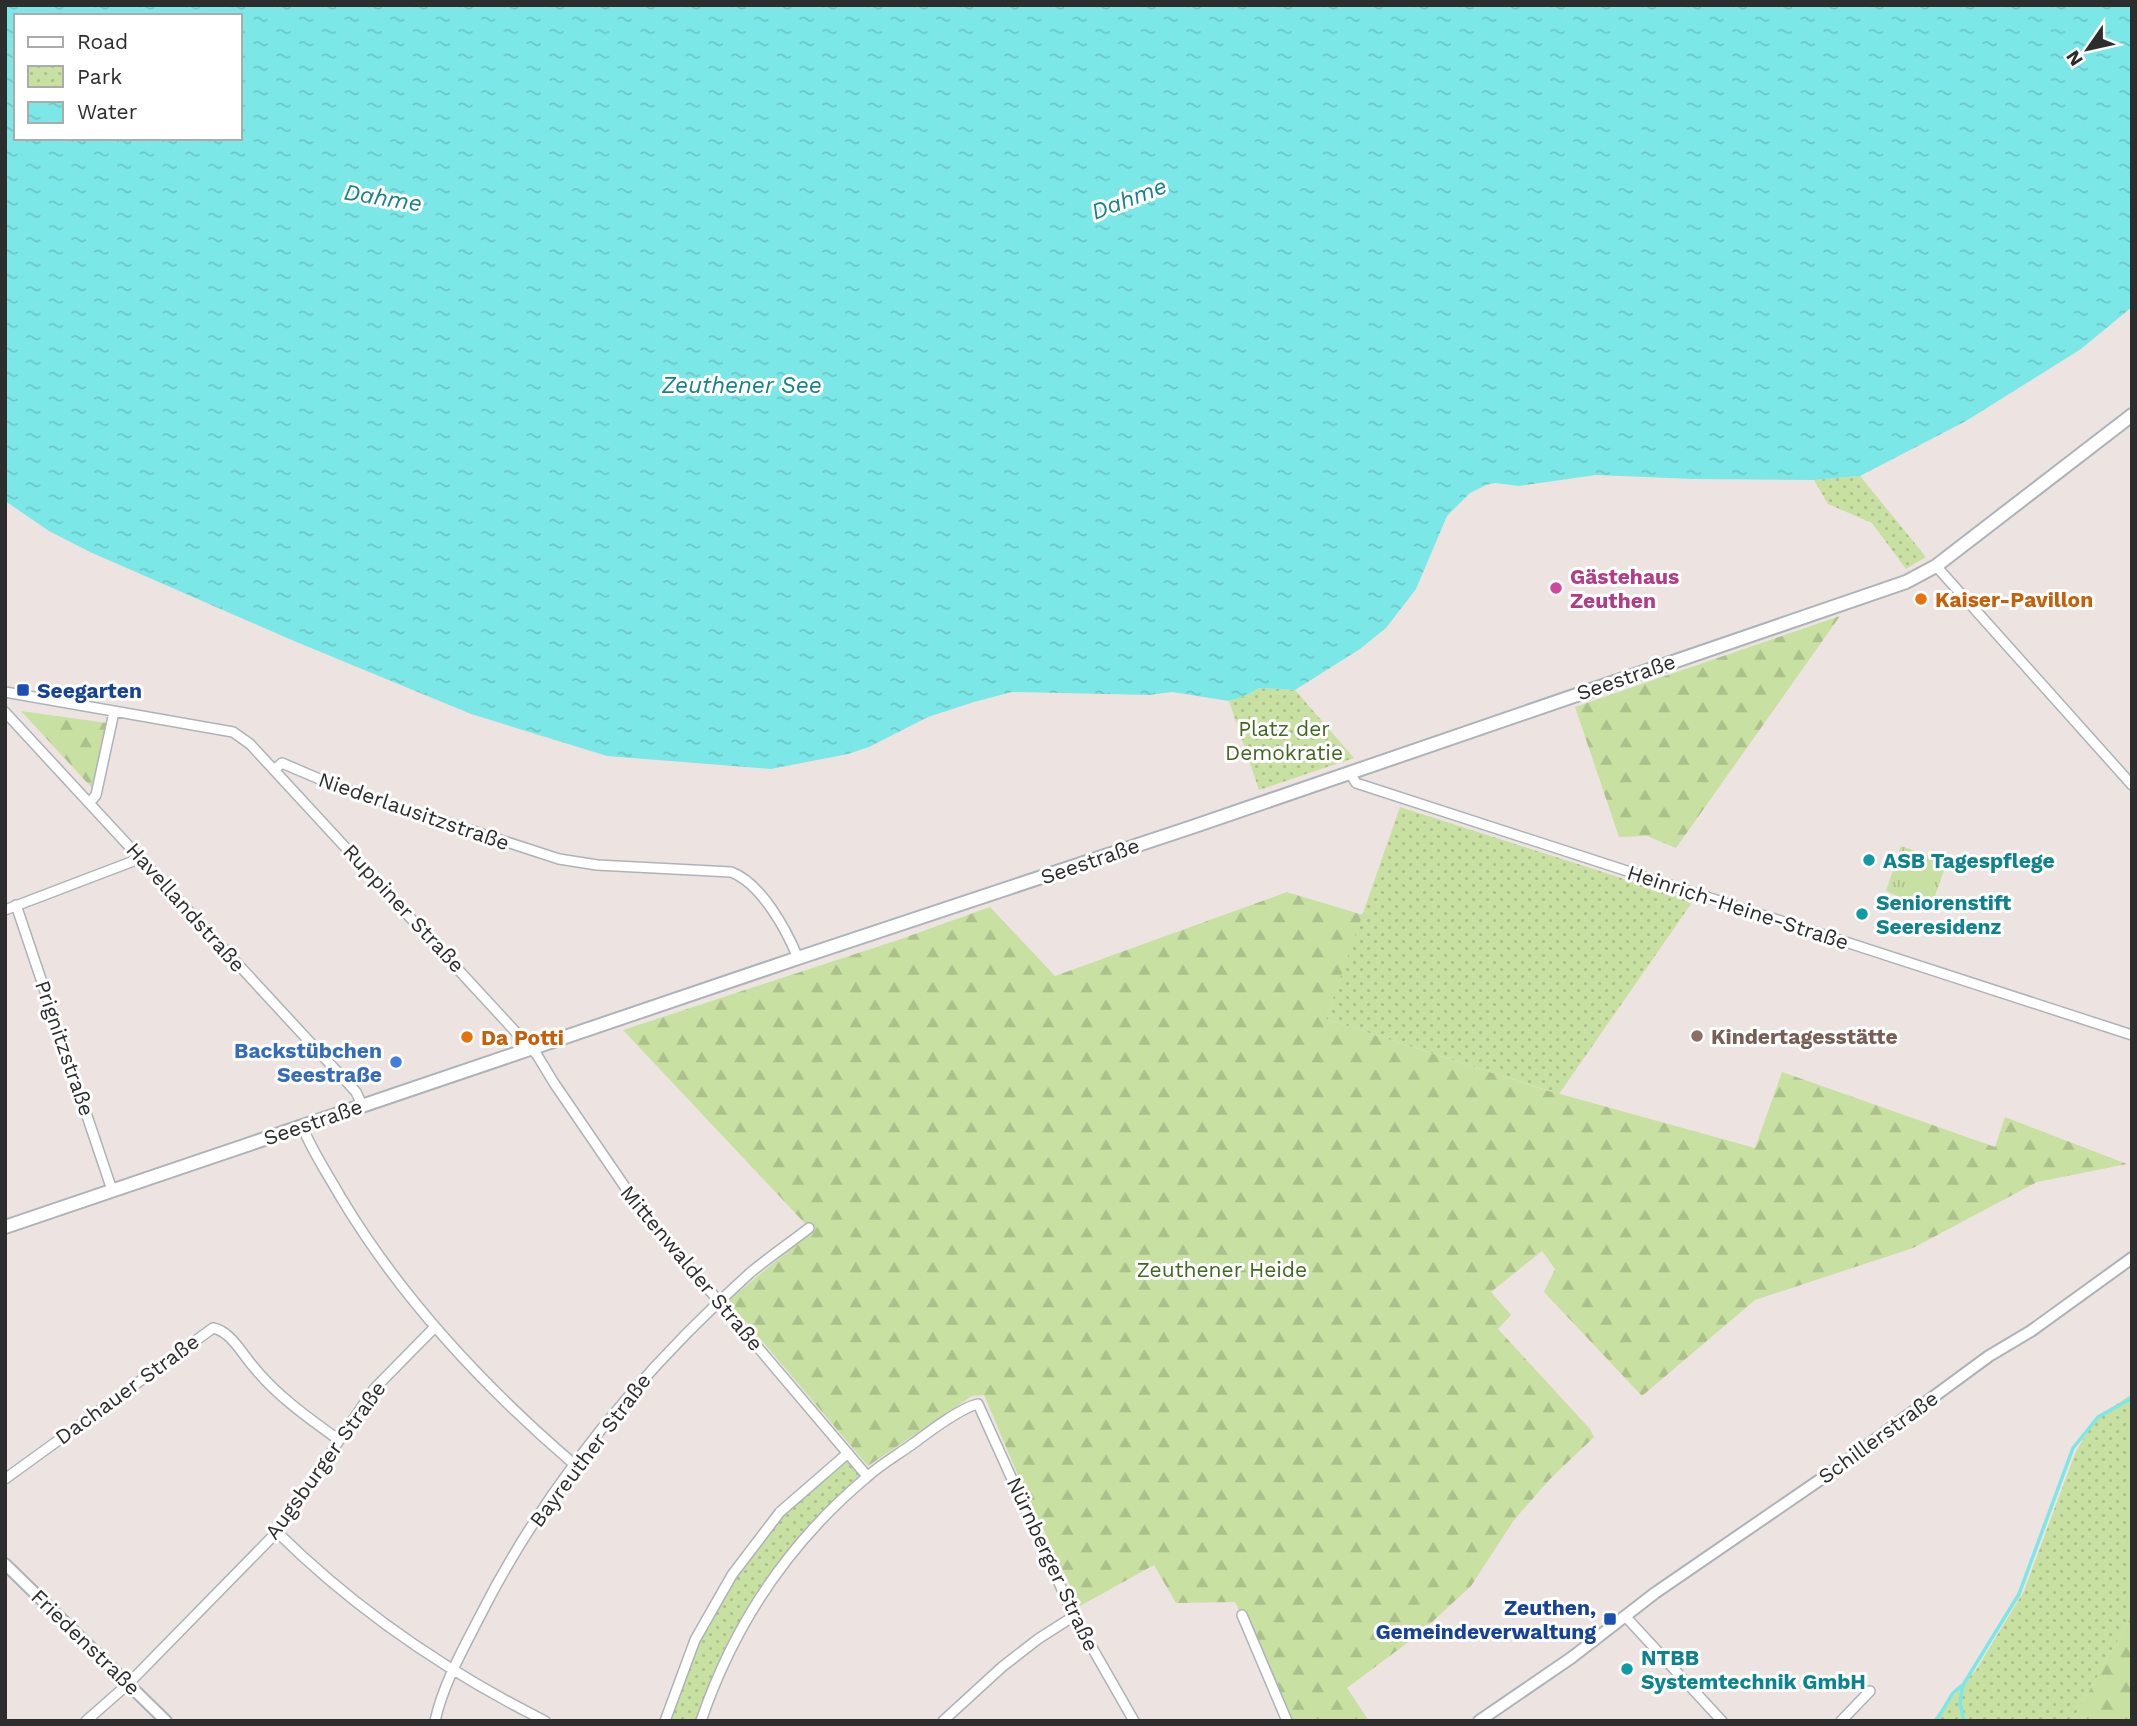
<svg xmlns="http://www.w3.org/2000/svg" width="2137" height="1726" font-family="'Work Sans',sans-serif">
<defs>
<pattern id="grass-tufts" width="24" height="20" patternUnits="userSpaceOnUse" patternTransform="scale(1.75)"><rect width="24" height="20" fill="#c8e0a1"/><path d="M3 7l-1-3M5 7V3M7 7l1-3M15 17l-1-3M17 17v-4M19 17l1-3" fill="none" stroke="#acc08b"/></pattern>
<pattern id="forest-firs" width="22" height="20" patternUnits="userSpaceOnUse" patternTransform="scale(1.75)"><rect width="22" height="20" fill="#c8e0a1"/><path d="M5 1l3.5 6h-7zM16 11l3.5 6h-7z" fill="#acc08b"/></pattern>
<pattern id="park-dots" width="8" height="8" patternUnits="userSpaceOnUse" patternTransform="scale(1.75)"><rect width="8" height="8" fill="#c8e0a1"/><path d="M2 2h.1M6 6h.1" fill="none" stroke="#acc08b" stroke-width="1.8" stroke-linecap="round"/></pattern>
<pattern id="water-ripples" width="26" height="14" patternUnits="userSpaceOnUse" patternTransform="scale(1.75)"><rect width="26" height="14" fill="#7be8e7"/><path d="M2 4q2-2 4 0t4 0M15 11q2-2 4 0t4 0" fill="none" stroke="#6bc7c6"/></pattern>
</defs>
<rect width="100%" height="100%" fill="#ede4e1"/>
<path fill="url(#grass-tufts)" d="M1901 846 1947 862 1930 910 1886 891Z"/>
<path fill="url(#forest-firs)" d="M1840 616 1676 848 1647 836 1619 837 1575 707Z
M21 711 107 723 92 788Z
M1287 892 1363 915 1326 1019 1542 1089 1755 1148 1782 1072 1995 1147 2005 1117 2127 1164 2037 1182 1913 1248 1755 1300 1642 1396 1544 1292 1555 1269 1542 1251 1491 1292 1511 1315 1498 1329 1590 1429 1594 1437 1549 1480 1514 1520 1471 1586 1419 1634 1347 1688 1369 1721H1293L1235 1602 1176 1603 1154 1565 1080 1606 1023 1487 984 1395 972 1396 868 1466 728 1301 812 1231 623 1030 898 940 990 907 1055 976Z
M2132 1615V1721H2072Z"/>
<path fill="url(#park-dots)" d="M1860 476 1926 557 1906 569 1872 523 1828 504 1814 480Z
M1259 688 1295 690 1354 758 1259 790 1229 701 1247 695Z
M1400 807 1693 901 1559 1094 1326 1019Z
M2132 1394V1615L2072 1721H1932L1976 1670 2024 1591 2076 1451 2096 1418Z
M847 1461 855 1467 859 1476 804 1532 773 1571 730 1638 696 1721H669C694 1649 730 1567 786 1513 805 1495 827 1479 847 1461Z"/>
<path fill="url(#water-ripples)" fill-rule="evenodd" d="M5 5H2132V307L2081 349 1966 421 1860 476 1814 480 1693 479 1596 475 1519 486 1495 483 1486 485 1470 493 1447 516 1416 589 1386 628 1360 649 1295 690 1259 688 1247 695 1229 701 1172 692 1149 695 1012 692 974 702 928 717 869 747 848 754 771 769 607 756 471 714 294 641 90 552 49 531 5 501ZM16 16H240V138H16Z"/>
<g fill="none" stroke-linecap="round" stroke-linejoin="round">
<path stroke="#7be8e7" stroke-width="3.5" d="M1936 1721 1953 1693 1961 1686
M1964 1721 1960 1703 1963 1685 2019 1594 2073 1448 2098 1417 2132 1398"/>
<defs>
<path id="minor" d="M1936 566 2132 785
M5 692 233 732 250 744 537 1055 554 1083 638 1206 867 1476
M5 712 356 1092 362 1105
M275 769 282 763 338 787 559 859 597 865 731 872C761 883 786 929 798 958
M1350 773 1356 783 2132 1035
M90 802 96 795 114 712
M16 905 112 1190
M5 910 131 862 139 855
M302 1126C312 1151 327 1173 340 1196 402 1300 484 1387 575 1465
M5 1479 213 1328C230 1331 241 1352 252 1365 277 1396 307 1417 339 1440
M277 1532C355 1609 447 1672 545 1721
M1242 1615 1287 1721
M1625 1616 1722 1721
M86 1721 128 1684 277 1532 374 1389 435 1327
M435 1721C443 1685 462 1651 479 1618 545 1487 641 1371 750 1273 769 1257 790 1243 809 1228
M665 1721 695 1640 732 1575 780 1512 848 1453
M701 1721C734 1624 788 1543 867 1477 881 1464 899 1454 914 1443 930 1431 960 1408 978 1404L1074 1616 1134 1721
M943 1721 1002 1667 1038 1639 1074 1616
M1841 1721 1870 1691"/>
<path id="tertiary" d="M5 1564 166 1721
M1479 1721 1571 1658 1655 1593 1840 1466 1940 1392 1989 1356 2031 1331 2132 1258"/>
<path id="secondary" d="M5 1227 798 958 1192 827 1906 582 1936 566 2132 415"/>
</defs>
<use href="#minor" stroke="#adb3b8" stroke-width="12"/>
<use href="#tertiary" stroke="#adb3b8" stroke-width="14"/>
<use href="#secondary" stroke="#adb3b8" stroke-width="16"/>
<use href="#minor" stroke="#fff" stroke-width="9"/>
<use href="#tertiary" stroke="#fff" stroke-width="10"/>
<use href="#secondary" stroke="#fff" stroke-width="12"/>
</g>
<circle fill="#d1479c" stroke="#fff" stroke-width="2.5" cx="1556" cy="588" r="7"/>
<g fill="#e8710a" stroke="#fff" stroke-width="2.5">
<circle cx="1921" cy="599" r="7"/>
<circle cx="467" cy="1037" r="7"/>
</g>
<g fill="#1a4fb4" stroke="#fff" stroke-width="2.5">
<rect x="16" y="683" width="14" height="14" rx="3.5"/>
<rect x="1603" y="1612" width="14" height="14" rx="3.5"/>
</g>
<g fill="#0f9aa8" stroke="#fff" stroke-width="2.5">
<circle cx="1869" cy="860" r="7"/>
<circle cx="1862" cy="914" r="7"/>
<circle cx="1627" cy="1669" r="7"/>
</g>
<circle fill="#8d6e63" stroke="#fff" stroke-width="2.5" cx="1697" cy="1036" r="7"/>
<circle fill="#3f7fe0" stroke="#fff" stroke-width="2.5" cx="396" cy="1062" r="7"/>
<g text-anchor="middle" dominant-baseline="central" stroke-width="6" stroke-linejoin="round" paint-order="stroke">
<g font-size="21" font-weight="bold" fill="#b23c85" stroke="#fff" text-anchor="start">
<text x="1570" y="576">Gästehaus<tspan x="1570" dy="24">Zeuthen</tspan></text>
</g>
<g font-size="21" font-weight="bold" fill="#c56008" stroke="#fff" text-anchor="start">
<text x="1935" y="599">Kaiser-Pavillon</text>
<text x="481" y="1037">Da Potti</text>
</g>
<g font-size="21" fill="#2d2d2d" stroke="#fff">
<text transform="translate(1626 677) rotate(-19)">Seestraße</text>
<text transform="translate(414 811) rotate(19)">Niederlausitzstraße</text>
<text transform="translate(1090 861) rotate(-19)">Seestraße</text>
<text transform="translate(186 907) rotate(48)">Havellandstraße</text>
<text transform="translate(1738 907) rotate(18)">Heinrich-Heine-Straße</text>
<text transform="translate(404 908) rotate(47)">Ruppiner Straße</text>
<text transform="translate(65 1048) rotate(71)">Prignitzstraße</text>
<text transform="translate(313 1122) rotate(-19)">Seestraße</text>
<text transform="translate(692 1268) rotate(50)">Mittenwalder Straße</text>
<text transform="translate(127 1389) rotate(-36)">Dachauer Straße</text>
<text transform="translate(1878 1437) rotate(-36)">Schillerstraße</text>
<text transform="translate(590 1450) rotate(-53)">Bayreuther Straße</text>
<text transform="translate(325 1460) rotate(-54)">Augsburger Straße</text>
<text transform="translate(1053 1564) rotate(65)">Nürnberger Straße</text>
<text transform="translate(86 1642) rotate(44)">Friedenstraße</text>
</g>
<g font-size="21" font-weight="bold" fill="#164399" stroke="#fff" text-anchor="start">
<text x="37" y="690">Seegarten</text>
<text x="1596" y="1607" text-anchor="end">Zeuthen,<tspan x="1596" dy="24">Gemeindeverwaltung</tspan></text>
</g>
<g font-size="21" fill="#426720" stroke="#fff">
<text x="1284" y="728">Platz der<tspan x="1284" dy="24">Demokratie</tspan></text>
<text x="1222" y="1269">Zeuthener Heide</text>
</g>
<g font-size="21" font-weight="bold" fill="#0d838f" stroke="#fff" text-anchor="start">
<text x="1883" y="860">ASB Tagespflege</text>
<text x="1876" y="902">Seniorenstift<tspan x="1876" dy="24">Seeresidenz</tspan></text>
<text x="1641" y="1657">NTBB<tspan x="1641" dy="24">Systemtechnik GmbH</tspan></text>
</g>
<g font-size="21" font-weight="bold" fill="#785e54" stroke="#fff" text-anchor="start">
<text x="1711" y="1036">Kindertagesstätte</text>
</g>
<g font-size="21" font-weight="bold" fill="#366cbe" stroke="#fff" text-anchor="end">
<text x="382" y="1050">Backstübchen<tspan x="382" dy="24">Seestraße</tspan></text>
</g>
<g font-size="23" font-style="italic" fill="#16828a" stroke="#fff">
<text transform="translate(383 198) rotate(9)">Dahme</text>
<text transform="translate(1129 199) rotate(-21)">Dahme</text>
<text x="742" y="385">Zeuthener See</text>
</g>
</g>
<rect width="2137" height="1726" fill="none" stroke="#2d2d2d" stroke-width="14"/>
<rect x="14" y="14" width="228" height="126" fill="#ffffff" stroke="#ababab" stroke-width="2"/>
<rect x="28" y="37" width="35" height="10" fill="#ffffff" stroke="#ababab" stroke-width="2"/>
<text x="77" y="49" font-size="21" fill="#2d2d2d">Road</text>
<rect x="28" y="66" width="35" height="21" fill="url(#park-dots)" stroke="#ababab" stroke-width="2"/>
<text x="77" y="84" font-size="21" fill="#2d2d2d">Park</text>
<rect x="28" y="102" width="35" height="21" fill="url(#water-ripples)" stroke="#ababab" stroke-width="2"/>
<text x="77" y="119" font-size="21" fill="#2d2d2d">Water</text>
<g transform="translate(2088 49) rotate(236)" stroke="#ffffff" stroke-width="5" paint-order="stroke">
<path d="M0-5L12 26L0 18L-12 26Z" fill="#2d2d2d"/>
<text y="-10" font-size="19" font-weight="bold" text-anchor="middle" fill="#2d2d2d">N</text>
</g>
</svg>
